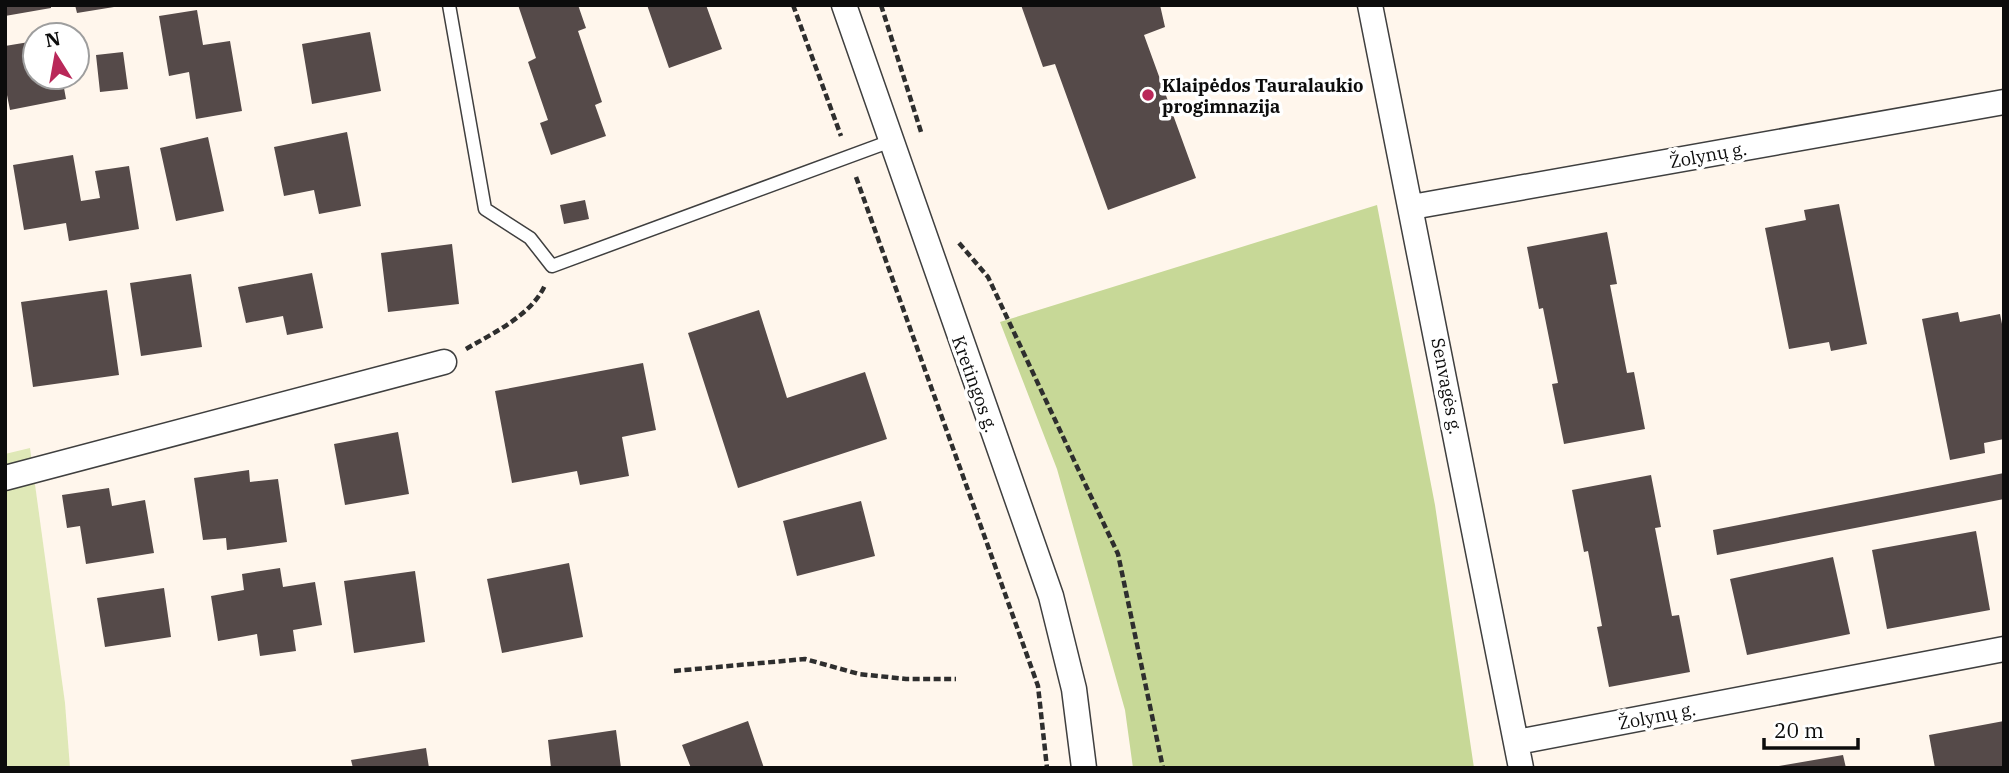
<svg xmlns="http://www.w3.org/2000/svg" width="2009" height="773" font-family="'IBM Plex Serif',serif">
<rect width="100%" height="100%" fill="#fff6ec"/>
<path fill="#dfe8b7" d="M30 448 65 703 70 768H5V454Z"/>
<path fill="#c7d897" d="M1377 205 1435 505 1474 768H1133L1125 710 1057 469 1000 322Z"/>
<path fill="#554a49" d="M5 5H51V8L5 16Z
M75 5H114V7L77 13Z
M518 5H578L586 28 578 31 602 102 595 105 606 136 551 155 540 123 548 120 528 62 536 58Z
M647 5H706L722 49 669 68Z
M1021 5H1160L1165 27 1144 35 1196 178 1108 210 1055 64 1043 67Z
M197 10 203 45 230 41 242 111 196 119 189 72 169 76 159 16Z
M370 32 381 91 312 104 302 44Z
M35 41V77H62L66 99 10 110 5 85V46Z
M123 52 128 89 100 92 96 55Z
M347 132 361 206 319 214 314 190 284 196 274 147Z
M208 137 224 211 176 221 160 148Z
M73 155 81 201 100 198 95 171 129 166 139 229 69 241 66 223 24 230 13 165Z
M585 200 589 219 564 224 560 205Z
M1839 204 1867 344 1831 351 1829 342 1789 349 1765 228 1806 220 1804 210Z
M1607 232 1617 284 1610 285 1627 373 1634 372 1645 429 1564 444 1552 384 1558 383 1543 308 1539 309 1527 247Z
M452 244 459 304 388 312 381 253Z
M312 273 323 328 287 335 283 316 246 323 238 287Z
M191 274 202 347 141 356 130 283Z
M107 290 119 375 33 387 21 302Z
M759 310 787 398 865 372 887 439 738 488 688 333Z
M1958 312 1960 322 2000 314 2004 334V439L1984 443 1985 453 1950 460 1922 319Z
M643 363 656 430 622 437 629 476 580 485 577 471 512 483 495 391Z
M398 432 409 494 345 505 334 444Z
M249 470 250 482 278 479 287 542 227 550 226 538 203 540 194 478Z
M2004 473V499L1717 555 1713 530Z
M1651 475 1661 527 1655 528 1672 616 1679 615 1690 672 1609 687 1597 627 1602 626 1588 551 1584 552 1572 490Z
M109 488 112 506 145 500 154 553 86 564 80 526 67 528 62 495Z
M861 501 875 556 797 576 783 521Z
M1976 531 1990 610 1887 629 1872 550Z
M1833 557 1850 634 1747 655 1730 579Z
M569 563 583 637 502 653 487 579Z
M280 568 283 587 315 582 322 625 293 630 296 651 260 656 257 634 218 641 211 596 244 590 242 574Z
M415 571 425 642 354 653 344 581Z
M164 588 171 637 105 647 97 598Z
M748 721 764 768H691L682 745Z
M2004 721V768H1935L1929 735Z
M616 730 621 768H551L548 740Z
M426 748 429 768H353L351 760Z
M1843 755 1846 768H1779V766Z"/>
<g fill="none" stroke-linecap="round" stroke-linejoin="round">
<defs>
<path id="lane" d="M449 5 485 209 530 238 552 266 891 141"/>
<path id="street" d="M844 5 1051 596 1074 689 1084 768
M1370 5 1521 768
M1412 207 2004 102
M5 478 444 362
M1517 742 2004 649"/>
</defs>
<use href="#lane" stroke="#3f3f3f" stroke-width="15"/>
<use href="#street" stroke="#3f3f3f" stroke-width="27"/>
<path stroke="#2e2e2e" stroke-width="4.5" stroke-dasharray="7 3.5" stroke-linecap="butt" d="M793 5 841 136
M881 5 922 135
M856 177 1038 686 1047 768
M959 243 988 277 1118 554 1163 768
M466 349C493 333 532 315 545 285
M674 671 805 659 859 674 906 679H956"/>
<use href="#lane" stroke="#fff" stroke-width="12"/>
<use href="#street" stroke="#fff" stroke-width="24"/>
</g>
<circle fill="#b92859" stroke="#fff" stroke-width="2.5" cx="1148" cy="95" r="7"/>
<g text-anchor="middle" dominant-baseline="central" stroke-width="7" stroke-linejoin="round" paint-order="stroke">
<g font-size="18" font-weight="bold" fill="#0c0c0c" stroke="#fff" text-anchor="start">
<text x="1162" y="85">Klaipėdos Tauralaukio<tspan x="1162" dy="21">progimnazija</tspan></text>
</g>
<g font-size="18" fill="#0c0c0c" stroke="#fff">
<text transform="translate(1708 155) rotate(-10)">Žolynų g.</text>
<text transform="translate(975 384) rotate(70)">Kretingos g.</text>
<text transform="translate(1447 386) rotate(79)">Senvagės g.</text>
<text transform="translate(1657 716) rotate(-11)">Žolynų g.</text>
</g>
</g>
<rect width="2009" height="773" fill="none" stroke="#0c0c0c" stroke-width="14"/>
<g transform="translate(56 56) rotate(349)"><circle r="33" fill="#ffffff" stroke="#9e9e9e" stroke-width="2"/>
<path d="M0-5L12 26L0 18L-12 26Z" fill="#b92859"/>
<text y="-10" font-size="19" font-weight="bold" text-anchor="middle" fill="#0c0c0c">N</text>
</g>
<path d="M1764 738v10h94v-10" fill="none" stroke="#0c0c0c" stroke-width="3.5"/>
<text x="1774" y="738" font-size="21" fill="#0c0c0c" stroke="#ffffff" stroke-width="5" paint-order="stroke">20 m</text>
</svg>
